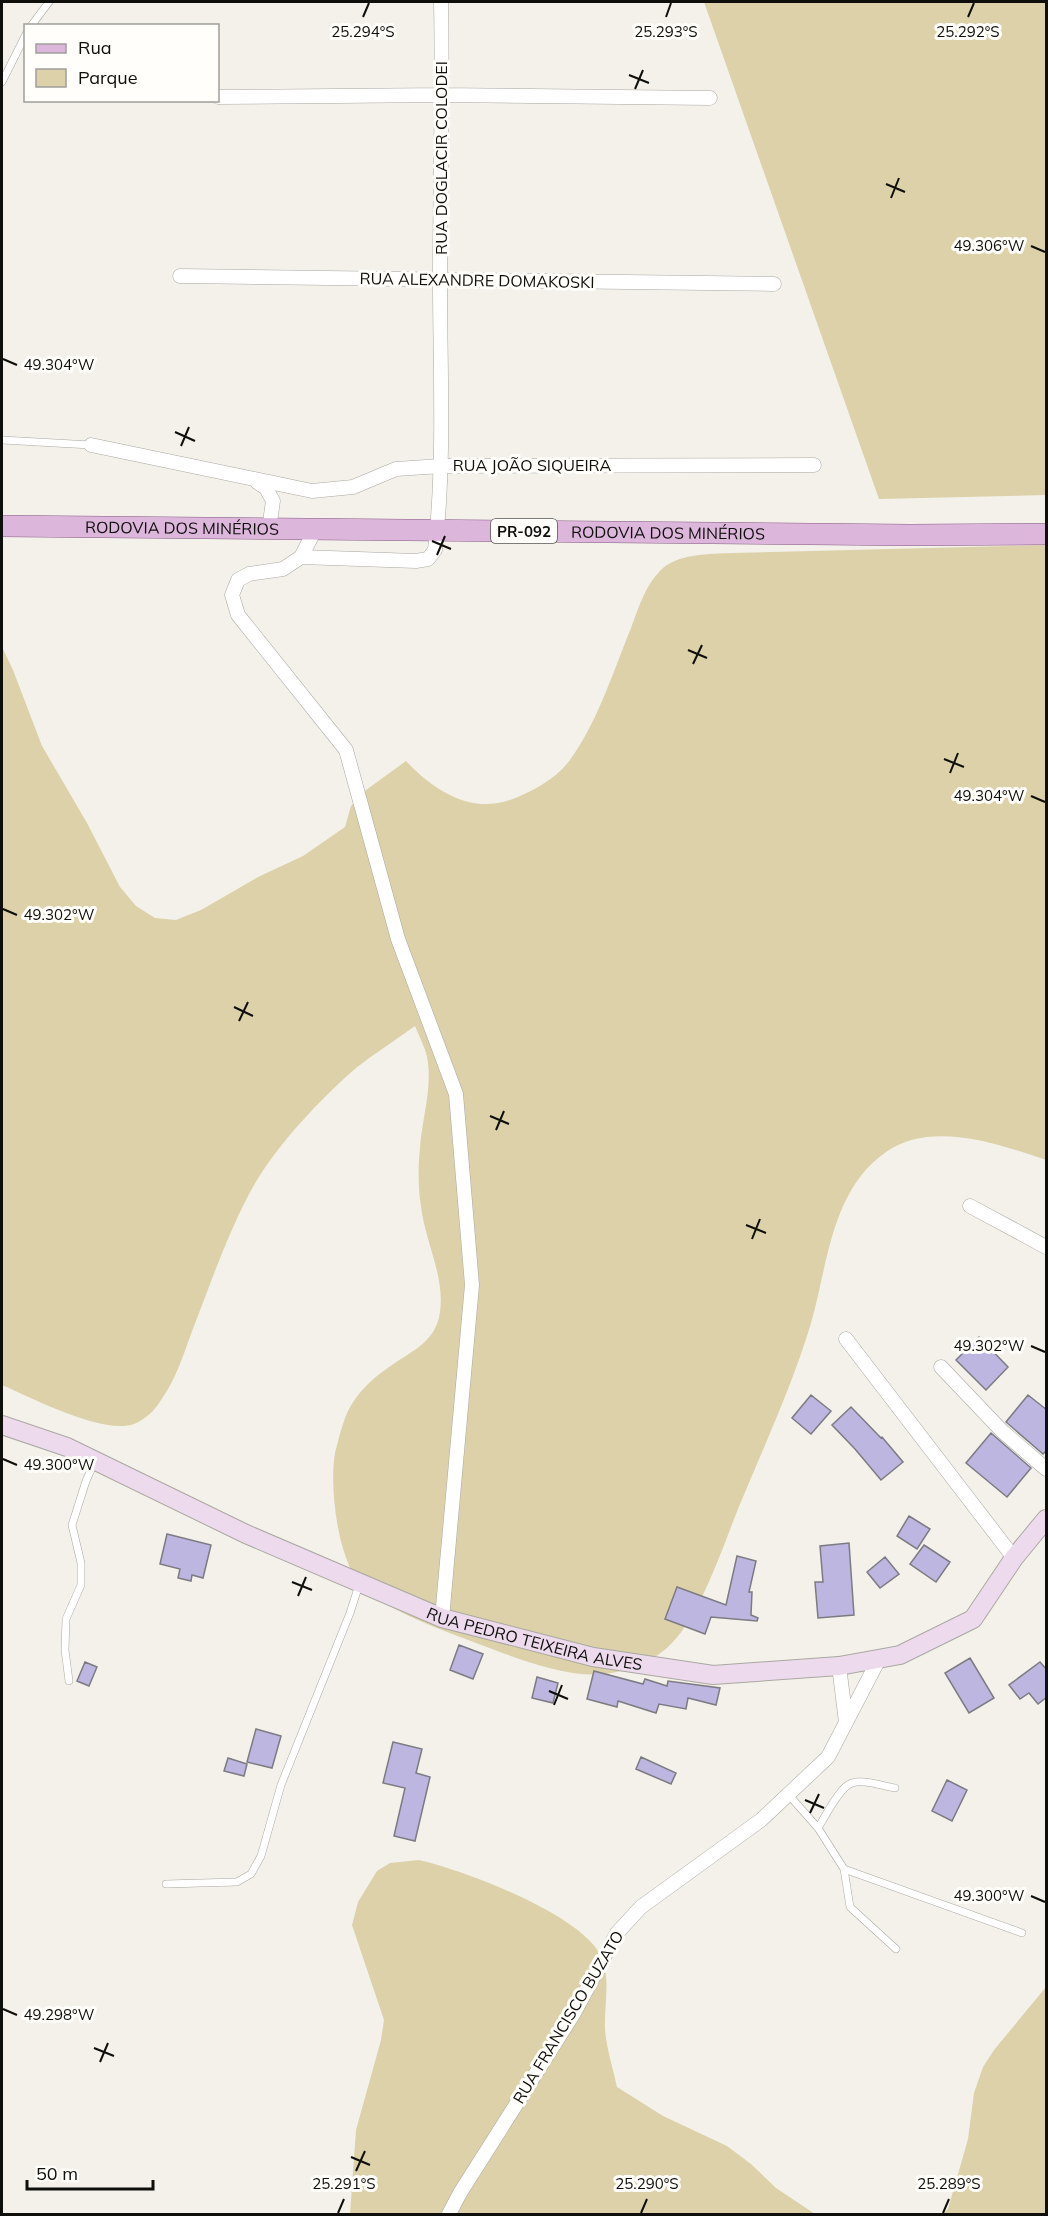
<svg xmlns="http://www.w3.org/2000/svg" width="1048" height="2216" font-family="Mulish,sans-serif">
<rect width="100%" height="100%" fill="#f3f1ea"/>
<path fill="#dcd1a8" d="M704 2H1046V495L879 499Z
M1046 545V1160C999 1144 931 1120 886 1152 831 1190 828 1264 811 1323 792 1387 763 1448 738 1509 722 1549 701 1613 672 1643 655 1661 629 1671 605 1674 567 1678 519 1659 484 1646 451 1633 416 1622 385 1603 379 1599 370 1594 364 1589 338 1563 329 1489 335 1453 338 1441 342 1425 347 1413 355 1396 369 1381 385 1370 407 1353 436 1344 440 1312 445 1276 425 1242 421 1206 418 1188 418 1166 420 1148 422 1118 433 1087 427 1057 425 1047 419 1036 415 1026 396 1040 375 1053 356 1068 318 1101 271 1151 248 1196 225 1240 209 1288 191 1334 183 1356 175 1381 161 1400 155 1410 146 1419 134 1424 103 1435 32 1398 2 1385V647L13 670 42 746 87 823 120 887 136 906 155 918 176 920 201 910 258 877 303 856 345 827 351 806 362 793 406 761C433 790 470 814 510 800 532 792 556 779 570 760 598 721 613 672 631 628 638 609 645 586 660 571 677 553 710 554 733 553Z
M419 1860C463 1870 581 1914 601 1956 611 1978 604 2005 605 2029 606 2047 613 2068 617 2087L663 2116 727 2146 751 2164 776 2188 815 2214H350L356 2130 381 2040 384 2020 352 1925 358 1902 377 1871 390 1863Z
M1046 1987V2214H943L948 2209 968 2139 974 2093 983 2067 994 2050Z"/>
<path fill="#bdb6e1" stroke="#7c7b82" stroke-width="1.5" d="M979 1337 1008 1367 986 1390 956 1360Z
M811 1395 831 1411 811 1434 792 1418Z
M1028 1395 1047 1410V1450L1043 1454 1006 1422Z
M851 1407 881 1438 882 1437 903 1462 881 1480 855 1449 832 1425Z
M991 1433 1031 1468 1007 1497 966 1463Z
M909 1516 930 1529 917 1549 897 1536Z
M167 1534 211 1545 203 1578 192 1575 191 1581 178 1578 180 1569 160 1564Z
M849 1543 854 1615 818 1618 815 1582H823L820 1546Z
M924 1545 950 1562 936 1582 910 1564Z
M737 1556 756 1561 749 1592H752L751 1615 758 1618 757 1621 711 1617 705 1634 665 1619 677 1587 726 1605Z
M885 1557 899 1574 880 1588 867 1572Z
M459 1645 483 1654 473 1679 450 1670Z
M970 1658 994 1698 969 1713 945 1673Z
M85 1662 97 1667 89 1686 77 1681Z
M1040 1662 1047 1670V1697L1038 1704 1029 1693 1020 1699 1009 1685Z
M594 1671 643 1684 645 1679 667 1686 668 1681 720 1688 716 1705 688 1698 686 1709 659 1704 656 1713 618 1701 617 1707 587 1699Z
M537 1677 558 1683 553 1703 532 1698Z
M256 1729 281 1736 272 1768 247 1762Z
M393 1742 422 1749 416 1773 430 1777 415 1841 394 1836 405 1788 383 1783Z
M641 1757 676 1773 671 1784 636 1769Z
M228 1758 247 1764 244 1776 224 1771Z
M947 1780 967 1790 952 1821 932 1811Z"/>
<g fill="none" stroke-linecap="round" stroke-linejoin="round">
<defs>
<path id="lane" d="M31 26 49 2
M2 82 26 34
M2 440 91 445
M69 1681 65 1650 66 1619 81 1585V1563L72 1525 86 1481 95 1461
M788 1794 818 1828 844 1869 1022 1933
M818 1828C825 1817 840 1786 852 1783 865 1779 882 1786 895 1788
M844 1869 850 1907 896 1949
M166 1884 237 1882 251 1874 261 1856 281 1785 350 1613 359 1585"/>
<path id="street" d="M218 97 443 95 710 98
M180 276 774 284
M91 445 312 491 353 487 396 469 441 466 814 465
M257 482 266 488 273 501 269 529
M316 528 301 557 283 569 249 574 238 580 232 595 238 615 346 750 398 939 456 1094 472 1285 442 1618
M301 557 416 561 428 559 435 550C445 461 440 370 440 280 440 187 443 95 441 2
M970 1206 1046 1247
M846 1339 1014 1558
M941 1367 1002 1431 1046 1469
M839 1666 846 1722
M449 2214 460 2193 574 2013 617 1933 641 1907 761 1820 828 1757 879 1659"/>
<g id="secondary">
<path id="s1" d="M2 1425 67 1447 246 1534 442 1618 593 1657 713 1675 839 1666 900 1655 973 1619 1014 1558 1046 1519"/>
</g>
<g id="primary">
<path id="s2" d="M2 526 910 535 1046 534"/>
</g>
</defs>
<use href="#lane" stroke="#aaa8a2" stroke-width="8"/>
<use href="#street" stroke="#aaa8a2" stroke-width="15"/>
<use href="#secondary" stroke="#aaa8a2" stroke-width="20"/>
<use href="#primary" stroke="#865b83" stroke-width="22"/>
<use href="#lane" stroke="#fff" stroke-width="7"/>
<use href="#street" stroke="#fff" stroke-width="14"/>
<use href="#secondary" stroke="#eedaed" stroke-width="18"/>
<use href="#primary" stroke="#ddb6dc" stroke-width="21"/>
</g>
<path fill="none" stroke="#0e0e0b" stroke-width="2" d="M363 17 369 3M666 17 671 3M968 17 974 3M629 75 649 83M635 89 643 70M886 184 905 192M891 198 899 178M1031 246 1045 252M3 359 17 365M175 432 195 441M181 446 189 427M432 541 451 549M437 555 445 536M688 650 707 658M693 664 702 645M944 759 964 767M950 773 958 753M1031 796 1045 802M3 909 17 915M234 1007 253 1016M239 1021 248 1002M490 1116 509 1124M496 1130 504 1111M746 1225 766 1233M752 1239 760 1219M1031 1346 1045 1352M3 1459 17 1465M292 1582 312 1590M298 1596 306 1577M549 1691 568 1699M554 1705 562 1685M805 1800 824 1808M810 1813 819 1794M1031 1896 1045 1902M3 2009 17 2015M94 2048 114 2056M100 2062 108 2043M351 2157 370 2165M356 2171 365 2151M338 2213 344 2199M641 2213 647 2199M943 2213 949 2199"/>
<g text-anchor="middle" dominant-baseline="central" stroke-width="6" stroke-linejoin="round" paint-order="stroke">
<rect fill="#fffefb" stroke="#565653" stroke-width="1.5" x="491" y="519" width="66" height="24" rx="4.5"/>
<g font-size="15" font-weight="bold" fill="#0e0e0b">
<text x="524" y="531">PR-092</text>
</g>
<g font-size="16" fill="#0e0e0b" stroke="#fffefb">
<text transform="translate(441 158) rotate(-90)">RUA DOGLACIR COLODEI</text>
<text transform="translate(477 280) rotate(1)">RUA ALEXANDRE DOMAKOSKI</text>
<text x="532" y="465">RUA JOÃO SIQUEIRA</text>
<text stroke="none"><textPath href="#s2" startOffset="180">RODOVIA DOS MINÉRIOS</textPath></text>
<text stroke="none"><textPath href="#s2" startOffset="666">RODOVIA DOS MINÉRIOS</textPath></text>
<text stroke="none"><textPath href="#s1" startOffset="576">RUA PEDRO TEIXEIRA ALVES</textPath></text>
<text transform="translate(568 2017) rotate(-59)">RUA FRANCISCO BUZATO</text>
</g>
</g>
<g font-size="15" text-anchor="middle" fill="#0e0e0b" stroke="#fffefb" stroke-width="6" stroke-linejoin="round" paint-order="stroke">
<text x="363" y="37">25.294°S</text>
<text x="666" y="37">25.293°S</text>
<text x="968" y="37">25.292°S</text>
<text x="989" y="251">49.306°W</text>
<text x="59" y="370">49.304°W</text>
<text x="989" y="801">49.304°W</text>
<text x="59" y="920">49.302°W</text>
<text x="989" y="1351">49.302°W</text>
<text x="59" y="1470">49.300°W</text>
<text x="989" y="1901">49.300°W</text>
<text x="59" y="2020">49.298°W</text>
<text x="344" y="2189">25.291°S</text>
<text x="647" y="2189">25.290°S</text>
<text x="949" y="2189">25.289°S</text>
</g>
<rect width="1048" height="2216" fill="none" stroke="#0e0e0b" stroke-width="6"/>
<rect x="24" y="24" width="195" height="78" fill="#fffefb" stroke="#9f9e9b" stroke-width="1.5"/>
<rect x="36" y="44" width="30" height="9" fill="#ddb6dc" stroke="#9f9e9b" stroke-width="1.5"/>
<text x="78" y="54" font-size="18" fill="#0e0e0b">Rua</text>
<rect x="36" y="69" width="30" height="18" fill="#dcd1a8" stroke="#9f9e9b" stroke-width="1.5"/>
<text x="78" y="84" font-size="18" fill="#0e0e0b">Parque</text>
<path d="M27 2180v9h126v-9" fill="none" stroke="#0e0e0b" stroke-width="3"/>
<text x="36" y="2180" font-size="18" fill="#0e0e0b" stroke="#fffefb" stroke-width="4.5" paint-order="stroke">50 m</text>
</svg>
